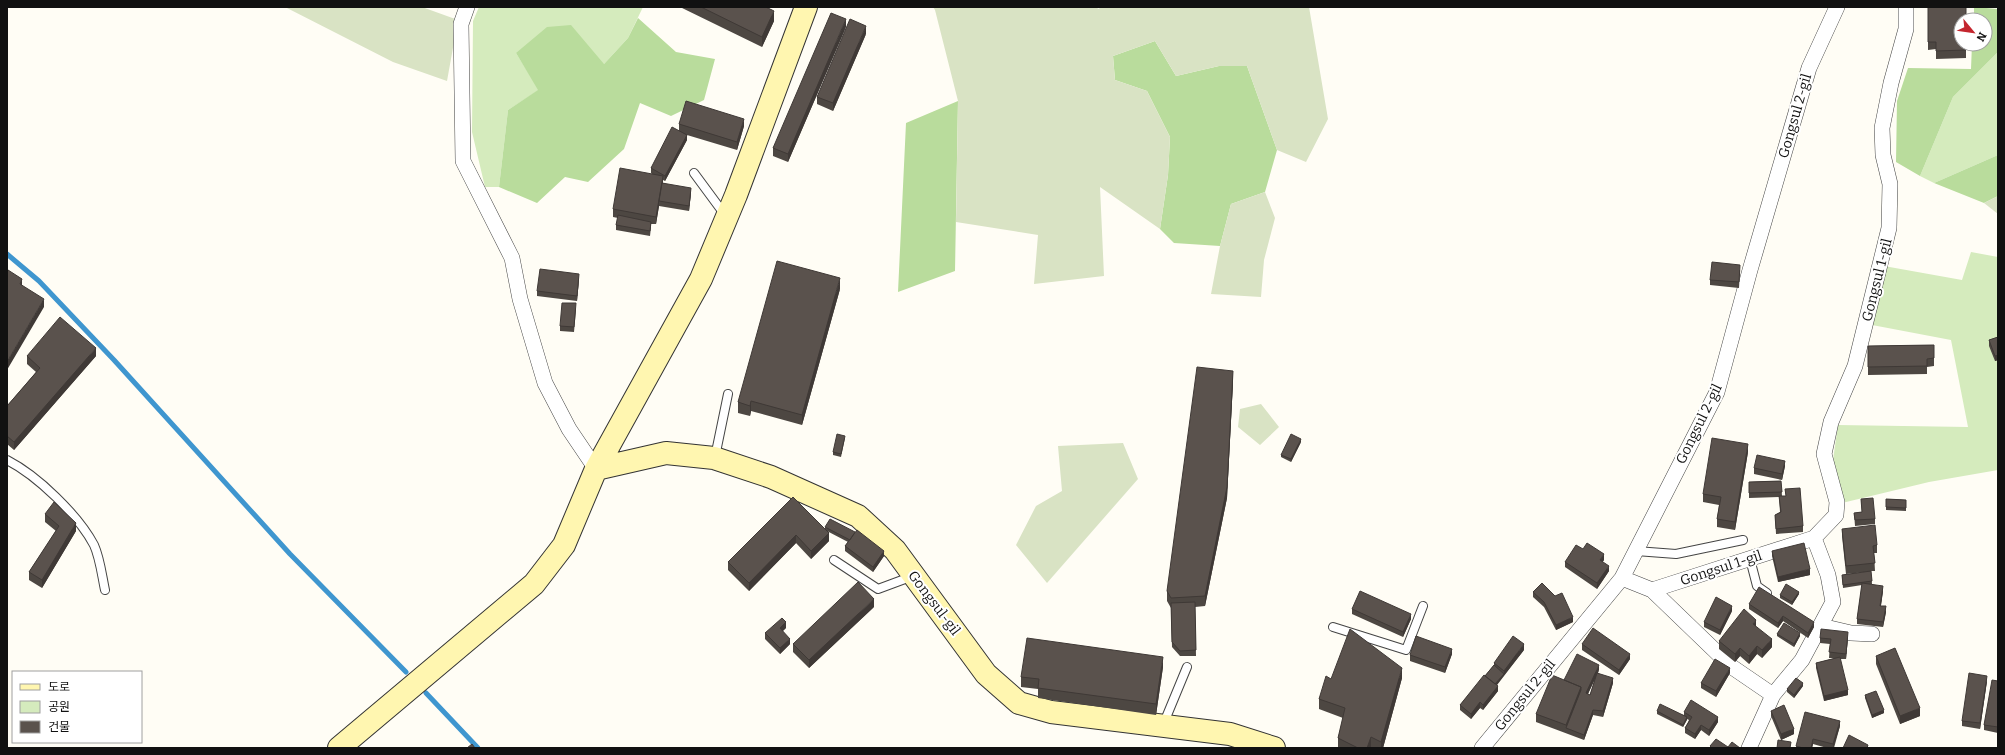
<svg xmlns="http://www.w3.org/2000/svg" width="2005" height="755" font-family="Bitter,'Noto Sans KR',serif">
<rect width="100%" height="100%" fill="#fffdf5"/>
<path fill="#d5ebbd" d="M479 7H643L628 38 604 64 516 53 539 90 508 110 499 187H485L472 132 473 21Z
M1998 52V155L1934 183 1920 176 1953 97Z
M1971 252 1998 257V470L1929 482 1842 503 1833 460 1838 425 1968 427 1951 340 1872 325 1884 266 1962 280Z"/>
<path fill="#b9dc9c" d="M1974 7 1998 9V52L1953 97 1920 176 1896 162 1897 101 1908 68 1971 69 1972 44H1985V20H1974Z
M638 18 676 52 715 59 704 100 671 116 640 103 624 149 588 182 565 177 537 203 499 187 508 110 538 90 516 53 547 27 571 25 604 64 628 38Z
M1155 41 1176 76 1219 66H1247L1277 150 1265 192 1231 204 1220 246 1174 243 1160 229 1168 175 1170 137 1147 91 1115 80 1113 56Z
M958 101 955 271 898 292 906 123Z
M1998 155V196L1984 203 1934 183Z"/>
<path fill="#d9e3c4" d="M285 7H422L458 20 447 81 393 62Z
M933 7H1097L1098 9 1102 7H1309L1328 119 1306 162 1277 150 1247 66H1219L1176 76 1155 41 1113 56 1115 80 1147 91 1170 137 1168 175 1160 229 1100 187 1104 276 1034 284 1038 235 956 222 958 101 935 10Z
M1265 192 1275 218 1264 260 1261 297 1211 294 1220 246 1231 204Z
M1998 196V214L1984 203Z
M1261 404 1279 427 1260 445 1238 427 1240 409Z
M1123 443 1138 479 1047 583 1016 545 1036 506 1062 491 1058 446Z"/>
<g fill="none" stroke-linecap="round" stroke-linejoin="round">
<path stroke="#3f96cf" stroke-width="5" d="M7 254 39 281 114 360 290 554 406 672
M426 693 478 748"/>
<defs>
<path id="lane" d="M694 173 725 215
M715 457 728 394
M7 460C38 476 78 515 94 545 100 558 102 576 105 590
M1636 551 1676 554 1743 540
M1750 559 1757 586 1767 593
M834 560 878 589 913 576
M1333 627 1406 650 1423 606
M1163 725 1187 667"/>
<path id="street" d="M467 7 461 24 463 161 512 258 520 299 545 383 569 429 596 469
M1622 578 1652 590 1732 667 1773 695
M1652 590 1814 538 1836 515 1837 502 1824 454 1831 422 1855 366 1889 228 1890 184 1883 155 1882 128 1891 83 1906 29V7
M1821 626 1851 633 1872 634
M1482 748 1622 578 1717 392 1750 270 1809 68 1837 7
M1749 748 1773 695 1802 660 1833 602 1828 575 1814 538"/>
<path id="secondary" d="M596 469 666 453 714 458 771 477 858 516 895 550 986 674 1019 703 1051 712 1230 734 1274 748
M339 748 534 584 564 545 596 469 701 279 736 195 806 7"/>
</defs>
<use href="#lane" stroke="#444" stroke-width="10"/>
<use href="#street" stroke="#444" stroke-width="16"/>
<use href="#secondary" stroke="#333" stroke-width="24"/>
<use href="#lane" stroke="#fff" stroke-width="8"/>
<use href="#street" stroke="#fff" stroke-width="15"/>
<use href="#secondary" stroke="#fff6b0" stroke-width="22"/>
</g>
<path fill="#4d4742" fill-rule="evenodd" d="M680 7H766L774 21 762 47Z
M1928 7 1966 44V58L1936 59V49L1928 50Z
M846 27 788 162 773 156V148Z
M866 34 833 111 817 104V97Z
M679 124 744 126 737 150 687 135V140L665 181 663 180V183L691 193 689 211 659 206 656 224H651V227L650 236 616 230V225L618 218 613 217V209L652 174 651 173V168L679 131Z
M1740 270 1739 288 1710 285V280Z
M579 279 577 301 537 296V291Z
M840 289 802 425 751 411 750 416 738 413V402Z
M576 309 574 332 560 331V326Z
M1998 337V360L1995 361 1989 346V340Z
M1934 345V366L1927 367V374L1868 375V346Z
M27 356H96L14 450 7 444V406L36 372 27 364Z
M1233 382 1227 498 1205 606 1195 607 1196 656H1180L1172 647 1171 608 1167 601V591Z
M845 438 841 457 833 455V452Z
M1301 442 1291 462 1281 457V455Z
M1748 452 1735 530 1717 527V519L1719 505 1703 502V494Z
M1785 466 1782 480 1754 474V468Z
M1781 481 1782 496H1786L1785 489 1803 526V532L1776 534 1775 515 1780 512 1779 497 1749 498V482Z
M793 497 829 541 811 559 796 543 749 591 728 570V562Z
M1861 499 1875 519V524L1855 526 1854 513 1862 512Z
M1886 499 1906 500V511L1886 510Z
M45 514 76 531 42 588 29 580V572L56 531 45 522Z
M825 527 855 534 884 556 873 572 845 551V546L848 542 825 530Z
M1842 529 1877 545V553H1874L1875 571H1871L1872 584H1870L1883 591 1881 606 1886 612 1883 627 1857 624V619L1862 585 1843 588 1842 575 1865 572 1846 574 1842 536Z
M1583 549 1604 560 1602 562 1609 571 1597 589 1565 567V562Z
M1772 551 1810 575 1778 582 1772 556Z
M1533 592 1573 622 1556 630 1544 607 1533 597Z
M1799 594 1792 605 1780 598V595Z
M1749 604 1814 627 1808 638 1783 621 1778 628 1749 609Z
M874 607 809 668 793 652V644Z
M1352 609 1411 619 1403 637 1352 614Z
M1732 611 1720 635 1704 627V622Z
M1756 627 1772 647 1762 658 1757 654 1749 664 1740 656 1735 662 1719 649V641Z
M786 628 782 631 790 644 780 654 765 639V633Z
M1777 634 1800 636 1794 647 1777 636Z
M1848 637 1846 659H1840L1848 695 1824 701 1816 668V663L1835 658H1829L1830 644 1820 643V638Z
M1582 644 1630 659 1619 675 1582 650Z
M1524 650 1496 685 1498 691 1483 710 1480 708 1471 719 1460 710V705L1494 665V663Z
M1452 654 1445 673 1410 661V655Z
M1876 656 1920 716 1900 724 1876 664Z
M1163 667 1156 715 1038 698V689L1021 687V677Z
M1599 670 1598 673 1613 683 1603 717 1593 715 1584 740 1536 722V714ZM1595 679 1590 695 1588 694Z
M1730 673 1716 697 1701 688V683Z
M1402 678 1383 748H1372L1371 747V748H1338V738L1343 718 1319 709V699L1331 679Z
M1987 681 1980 729 1962 726V721Z
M1998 681V733L1984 730V725Z
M1803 686 1794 698 1787 692V689Z
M1865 695 1884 713 1872 718 1865 698Z
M1657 711 1684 715V712L1718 722 1709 736 1701 730 1695 739 1685 733V728L1689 720 1687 719 1683 727 1657 714Z
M1771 711 1794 734 1781 740 1771 716Z
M1840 726 1834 748H1827L1813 744 1812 748H1796V746Z"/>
<path fill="#3f3936" d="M774 11V21L762 47V37Z
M846 19V27L788 162V154Z
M866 26V34L833 111V103Z
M744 119V126L737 150V142Z
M687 135V140L665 181V176Z
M663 176V184L659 201V206L656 224V217Z
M691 188V193L689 211V206Z
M579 274V279L577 301V296Z
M840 278V289L802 425V415Z
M22 279V287L20 284Z
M44 299V307L7 370V362Z
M96 348V356L14 450V442Z
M1998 355V360L1995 361V356Z
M1233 371V382L1227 498 1205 606V596Z
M751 401V411L750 416V406Z
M1301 439V442L1291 462V459Z
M1748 444V452L1735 530V522Z
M1785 461V466L1782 480V474Z
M76 523V531L42 588V580Z
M829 533V541L811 559V551Z
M796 535V543L749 591V583Z
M884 551V556L873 572V567Z
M1604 554V560L1600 566V560Z
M1609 566V571L1597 589V583Z
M1810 569V575L1778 582V577Z
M1883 586V591L1880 611V606Z
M1799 592V594L1792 605V602Z
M874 599V607L809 668V660Z
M1732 606V611L1720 635V630Z
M1886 606V612L1883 627V622Z
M1411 614V619L1403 637V632Z
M1783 616V621L1778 628V623Z
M1573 617V622L1556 630V625Z
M1756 620V628L1753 624Z
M786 622V628L780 634V628Z
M1814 622V627L1808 638V633Z
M1848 632V637L1846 659V654Z
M1800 633V636L1794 647V644Z
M790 639V644L780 654V648Z
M1772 639V647L1762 658V650Z
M1524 644V650L1494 689V686L1504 674V671Z
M1757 646V654L1749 664V656Z
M1740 648V656L1735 662V654Z
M1452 649V654L1445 673V667Z
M1630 654V659L1619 675V670Z
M1163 657V667L1156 715V704Z
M1599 665V670L1586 698V693Z
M1402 668V678L1383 748H1381V742Z
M1730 668V673L1716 697V691Z
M1987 676V681L1980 729V723Z
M1613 678V683L1603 717V711Z
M1803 683V686L1794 698V695Z
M1498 686V691L1483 710V705Z
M1581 687V695L1566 728V725Z
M1848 690V695L1824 701V696Z
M1480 702V708L1471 719V714Z
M1920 708V716L1900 724V716Z
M1593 710V715L1584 740V735Z
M1884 710V713L1872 718V715Z
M1687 717V720L1683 727V725Z
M1718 717V722L1709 736V730Z
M1840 721V726L1833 748V744Z
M1701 725V730L1695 739V734Z
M1794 729V734L1781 740V734Z
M1371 737V748H1367Z
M1813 739V744L1812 748H1811Z"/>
<path fill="#5a524d" stroke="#3f3936" d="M701 7H766L774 11 762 37Z
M1928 7H1966V20H1961V44H1966V50L1936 51V42H1928Z
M831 13 846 19 788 154 773 148Z
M850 19 866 26 833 103 817 97Z
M686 101 744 119 737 142 679 124Z
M672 127 687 135 665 176 651 168Z
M620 168 663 176 656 217 613 209Z
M662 183 691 188 689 206 659 201Z
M618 215 651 222 650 231 616 225Z
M777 261 840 278 802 415 751 401 750 406 738 402Z
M1712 262 1740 265 1739 282 1710 280Z
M540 269 579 274 577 296 537 291Z
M8 270 22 279 20 284 44 299 7 362V272Z
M562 303H576L574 327 560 326Z
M60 317 96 348 14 442 7 436V406L40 368 27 356Z
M1998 337V355L1995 356 1989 340Z
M1934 345V358L1927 359V366L1868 367V346Z
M1197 367 1233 371 1227 487 1205 596 1171 598 1167 591Z
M837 434 845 436 841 454 833 452Z
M1291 434 1301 439 1291 459 1281 455Z
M1712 438 1748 444 1735 522 1717 519 1721 497 1703 494Z
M1757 455 1785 461 1782 474 1754 468Z
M1781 481 1782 492 1749 493V482Z
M1800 488 1803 526 1776 529 1775 515 1781 512 1779 496H1786L1785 489Z
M793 497 829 533 811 551 796 535 749 583 728 562Z
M1873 498 1875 519 1855 520 1854 513 1862 512 1861 499Z
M1886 499 1906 500V508L1886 507Z
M54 502 76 523 42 580 29 572 59 526 45 514Z
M830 519 855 532 850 540 825 527Z
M1875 525 1877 545 1873 546 1875 563 1846 566 1842 529Z
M857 530 884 551 873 567 845 546Z
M1587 543 1604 554 1600 560 1609 566 1597 583 1565 562 1576 545 1583 549Z
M1804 543 1810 569 1778 577 1772 551Z
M1871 571 1872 581 1843 585 1842 575Z
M858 582 874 599 809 660 793 644Z
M1542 583 1555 596 1562 593 1573 617 1556 625 1544 602 1533 592Z
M1862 583 1883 586 1880 606H1886L1883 622 1857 619Z
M1786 584 1799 592 1792 602 1780 595Z
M1759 587 1814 622 1808 633 1783 616 1778 623 1749 604Z
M1360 591 1411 614 1403 632 1352 609Z
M1716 597 1732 606 1720 630 1704 622Z
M1195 602 1196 650 1180 651 1172 642 1171 603Z
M1744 609 1756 620 1753 624 1772 639 1762 650 1757 646 1749 656 1740 648 1735 654 1719 641Z
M782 618 786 622 780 628 790 639 780 648 765 633Z
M1784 623 1800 633 1794 644 1777 634Z
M1593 628 1630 654 1619 670 1582 644Z
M1350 629 1402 668 1381 742 1371 737 1367 748H1358L1338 738 1345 708 1319 699 1326 676 1331 679Z
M1821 629 1848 632 1846 654 1829 652 1831 639 1820 638Z
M1416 636 1452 649 1445 667 1410 655Z
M1513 636 1524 644 1504 671 1494 663Z
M1027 638 1163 657 1156 704 1038 688 1039 679 1021 677Z
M1895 648 1920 708 1900 716 1876 656Z
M1577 654 1599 665 1586 693 1590 695 1597 673 1613 678 1603 711 1593 710 1584 735 1566 728 1581 690V687L1564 680Z
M1840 657 1848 690 1824 696 1816 663Z
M1715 659 1730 668 1716 691 1701 683Z
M1494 665 1504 674 1495 684 1485 676Z
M1969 673 1987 676 1980 723 1962 721Z
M1484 675 1498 686 1483 705 1480 702 1471 714 1460 705Z
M1552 675 1581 687 1566 725 1536 714Z
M1796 678 1803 683 1794 695 1787 689Z
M1992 680 1998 681V727L1984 725Z
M1876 691 1884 710 1872 715 1865 695Z
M1691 700 1718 717 1709 730 1701 725 1695 734 1685 728 1692 717 1684 712Z
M1660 704 1687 717 1683 725 1657 711Z
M1784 705 1794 729 1781 734 1771 711Z
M1805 712 1840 721 1833 744 1813 739 1811 748H1803L1796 746Z
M1849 735 1868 745 1867 748H1843Z
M1716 739 1728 747 1732 742 1740 748H1712L1710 746Z
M1778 740 1791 742 1790 748H1777Z
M472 744 475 748H467Z"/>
<g text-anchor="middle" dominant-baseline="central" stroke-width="4" stroke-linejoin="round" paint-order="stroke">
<g font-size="14" fill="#111" stroke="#fff">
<text transform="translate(1795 116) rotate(-74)">Gongsul 2-gil</text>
<text transform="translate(1877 280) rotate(-76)">Gongsul 1-gil</text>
<text transform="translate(1699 424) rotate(-64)">Gongsul 2-gil</text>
<text transform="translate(1721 568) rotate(-18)">Gongsul 1-gil</text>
<text transform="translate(934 603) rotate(53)">Gongsul-gil</text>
<text transform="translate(1525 695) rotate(-51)">Gongsul 2-gil</text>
</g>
</g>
<rect width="2005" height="755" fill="none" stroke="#111111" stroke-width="16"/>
<rect x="12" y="671" width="130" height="72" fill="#ffffff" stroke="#a0a0a0"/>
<rect x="20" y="684" width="20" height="6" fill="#fff6b0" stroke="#a0a0a0"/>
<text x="48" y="691" font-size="12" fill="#111111">도로</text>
<rect x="20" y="701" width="20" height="12" fill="#d5ebbd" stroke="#a0a0a0"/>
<text x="48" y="711" font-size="12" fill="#111111">공원</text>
<rect x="20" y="721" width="20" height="12" fill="#5a524d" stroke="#a0a0a0"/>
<text x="48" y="731" font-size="12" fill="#111111">건물</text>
<g transform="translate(1973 32) rotate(119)"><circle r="19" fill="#ffffff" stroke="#a0a0a0"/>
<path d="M0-3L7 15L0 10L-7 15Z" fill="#c4262e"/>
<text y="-6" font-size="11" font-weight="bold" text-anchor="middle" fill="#111111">N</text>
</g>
</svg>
